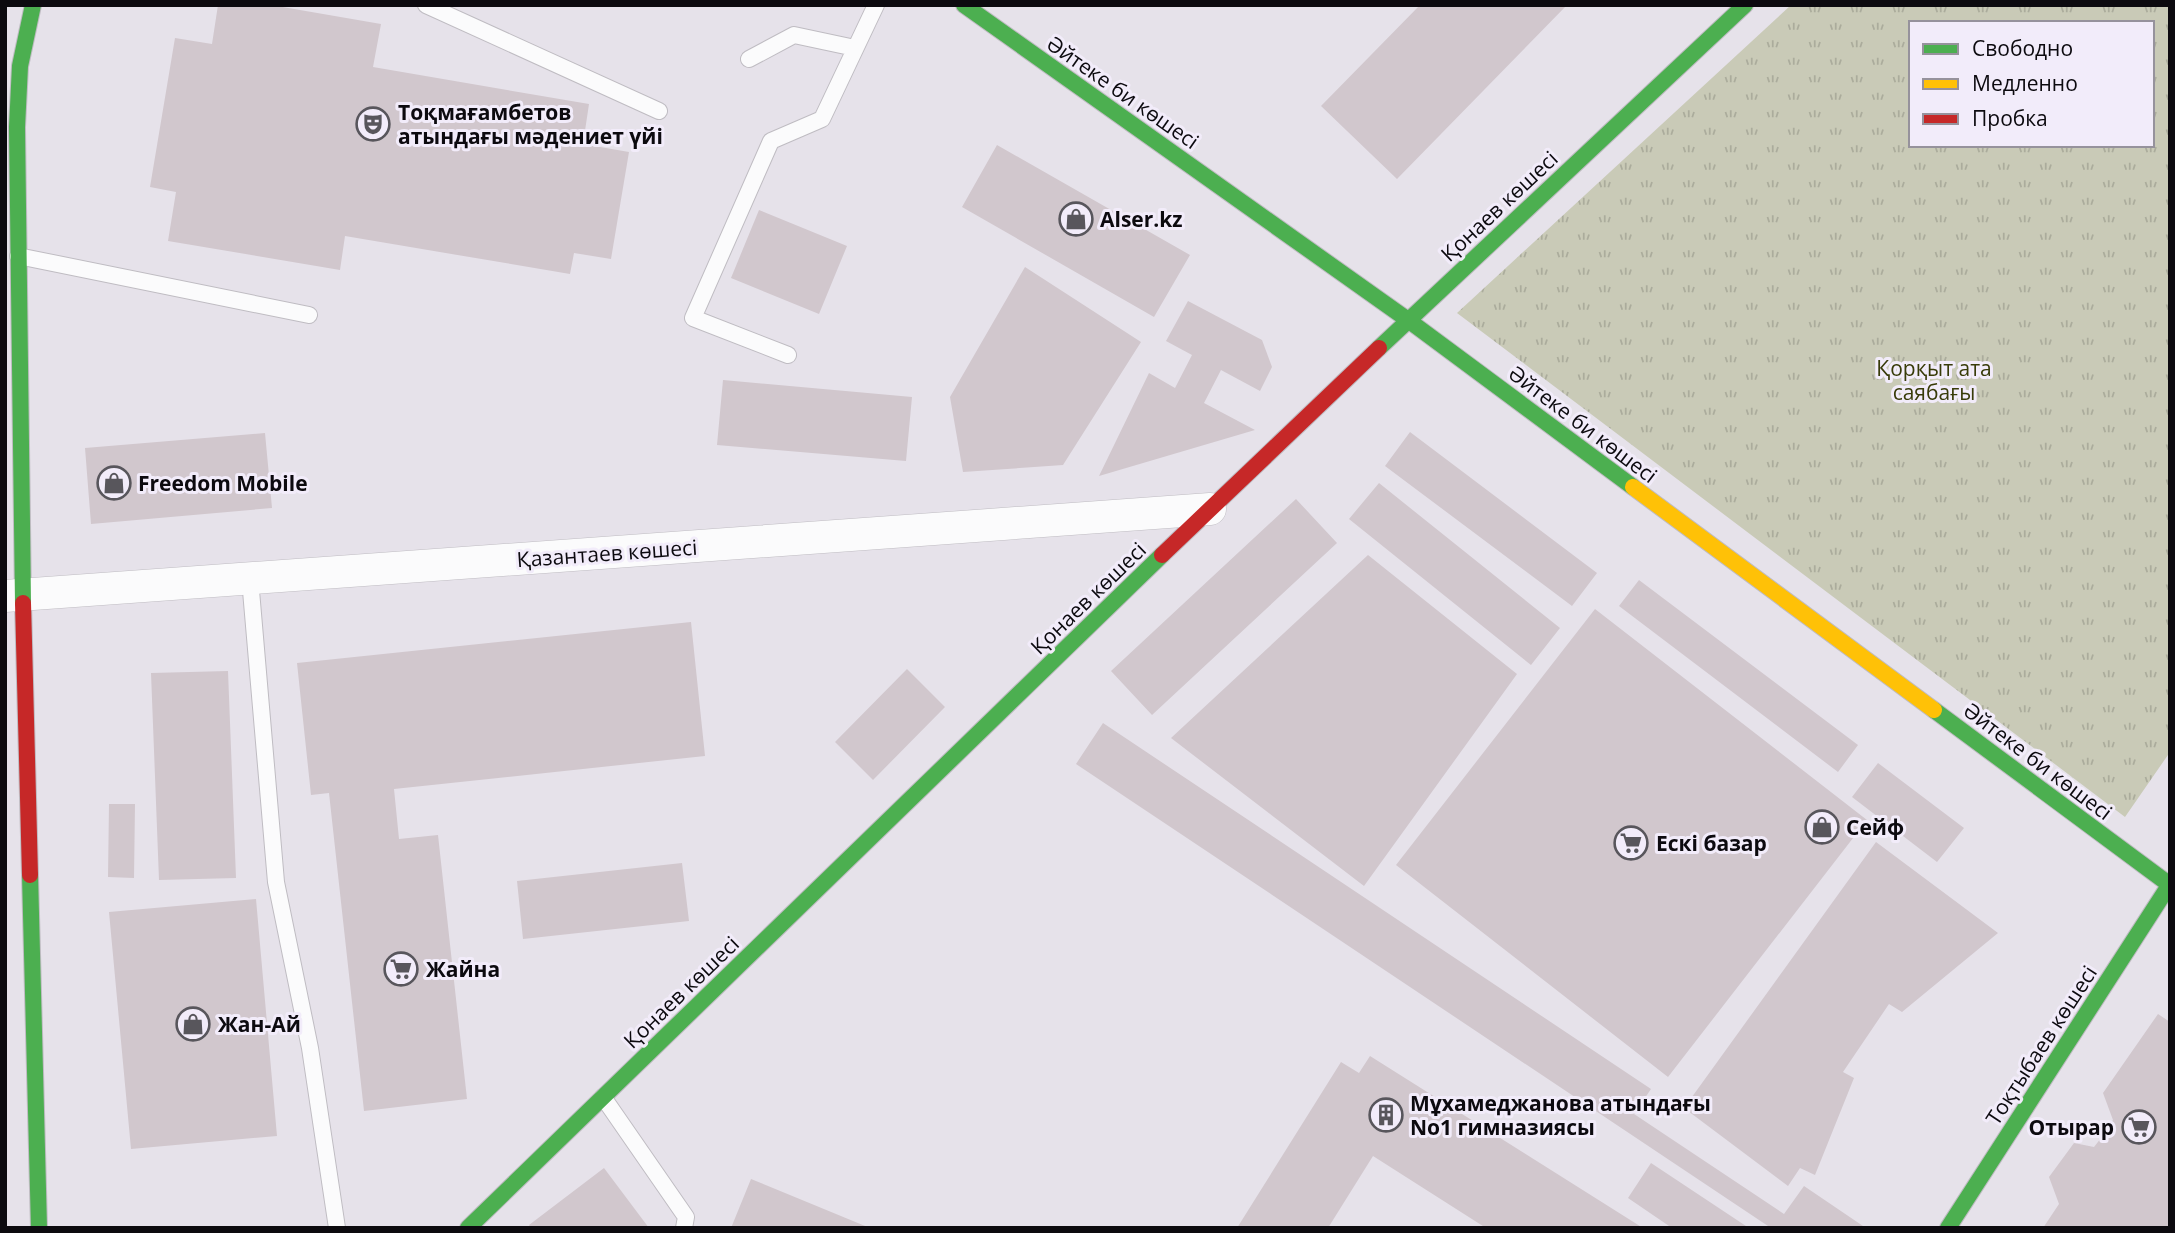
<svg xmlns="http://www.w3.org/2000/svg" width="2175" height="1233" font-family="'Open Sans',sans-serif">
<defs>
<pattern id="grass-tufts" width="24" height="20" patternUnits="userSpaceOnUse" patternTransform="scale(1.75)"><rect width="24" height="20" fill="#c9cab7"/><path d="M3 7l-1-3M5 7V3M7 7l1-3M15 17l-1-3M17 17v-4M19 17l1-3" fill="none" stroke="#abac9c"/></pattern>
</defs>
<rect width="100%" height="100%" fill="#e6e2ea"/>
<path fill="url(#grass-tufts)" fill-rule="evenodd" d="M1791 5H2170V752L2125 817 1457 313ZM1911 23H2152V145H1911Z"/>
<path fill="#d1c7cd" d="M218 5H271L381 24 373 67 589 104 583 144 629 152 611 259 574 253 570 274 345 236 340 270 168 241 176 192 150 187 175 38 212 44Z
M1420 5H1567L1397 179 1321 106Z
M997 145 1190 255 1154 317 962 207Z
M759 210 847 246 819 314 731 278Z
M1025 267 1141 342 1063 465 963 472 950 397Z
M1188 301 1262 340 1272 367 1260 391 1221 370 1204 403 1255 430 1099 476 1149 373 1175 388 1192 355 1166 341Z
M723 380 912 397 906 461 717 445Z
M1410 432 1597 573 1572 606 1385 466Z
M265 433 272 508 91 524 85 448Z
M1379 483 1560 628 1531 665 1349 519Z
M1296 499 1337 543 1152 715 1111 671Z
M1368 555 1517 674 1364 886 1171 738Z
M1639 580 1858 745 1838 772 1619 606Z
M1595 609 1867 820 1668 1077 1396 865Z
M691 622 705 756 394 789 399 839 438 835 467 1099 364 1111 329 793 311 795 297 663Z
M907 669 945 707 873 780 835 742Z
M228 671 236 878 159 880 151 673Z
M1103 723 1651 1089 1634 1114 1784 1214 1804 1186 1863 1226 1862 1228H1771L1076 764Z
M1878 763 1964 828 1937 862 1852 797Z
M109 804H135L134 878 108 877Z
M1876 842 1998 933 1902 1012 1889 1004 1843 1072 1854 1078 1815 1175 1800 1168 1788 1186 1684 1108Z
M682 863 689 921 523 939 517 881Z
M256 899 277 1136 131 1149 109 912Z
M2158 1014 2170 1022V1228H2043L2059 1204 2049 1177 2074 1143 2094 1147 2105 1133 2113 1120 2103 1093Z
M1370 1056 1643 1228H1486L1373 1156 1328 1228H1237L1341 1062 1359 1073Z
M1651 1163 1749 1228H1672L1628 1198Z
M604 1168 649 1228H531L529 1225Z
M751 1179 870 1228H731Z"/>
<g fill="none" stroke-linecap="round" stroke-linejoin="round">
<defs>
<path id="lane" d="M426 5 659 111
M749 59 794 35 855 48
M18 256 309 315
M788 355 693 318 771 141 822 119 876 5
M250 579 276 882 310 1048 337 1228
M603 1097 686 1217 684 1228"/>
<path id="street" d="M5 596 1210 509"/>
<path id="fast" d="M964 5 1408 320 1633 487
M1379 348 1745 5
M23 603 17 127 20 66 33 5
M1934 710 2170 885
M30 875 39 1228
M468 1228 1162 555
M1948 1228 2170 884"/>
<path id="slow" d="M1633 487 1934 710"/>
<path id="jam" d="M1162 555 1379 348
M23 603 30 875"/>
</defs>
<use href="#lane" stroke="#bfbcc2" stroke-width="18"/>
<use href="#street" stroke="#bfbcc2" stroke-width="33"/>
<use href="#fast" stroke="#bfbcc2" stroke-width="18"/>
<use href="#slow" stroke="#bfbcc2" stroke-width="18"/>
<use href="#jam" stroke="#bfbcc2" stroke-width="18"/>
<use href="#lane" stroke="#fbfbfc" stroke-width="16"/>
<use href="#street" stroke="#fbfbfc" stroke-width="32"/>
<use href="#fast" stroke="#4caf50" stroke-width="16"/>
<use href="#slow" stroke="#ffc107" stroke-width="16"/>
<use href="#jam" stroke="#c62828" stroke-width="16"/>
</g>
<defs>
<symbol id="theatre-ring" viewBox="-11 -11 22 22"><circle r="9.5" fill="#f2ecfa" stroke="#58565c" stroke-width="1.5"/><path d="M-5-5.5Q0-4 5-5.5V0Q5 5 0 6Q-5 5-5 0ZM-3.3-2.5H-1v1.5H-3.3ZM1-2.5H3.3v1.5H1ZM-2.8 1Q0 5.5 2.8 1Z" fill="#58565c"/></symbol>
<symbol id="shop-ring" viewBox="-11 -11 22 22"><circle r="9.5" fill="#f2ecfa" stroke="#58565c" stroke-width="1.5"/><path d="M-5-2.5h2.3a2.7 3.5 0 0 1 5.4 0H5L5.5 6h-11ZM-1.5-2.5h3a1.5 2.3 0 0 0-3 0Z" fill="#58565c"/></symbol>
<symbol id="supermarket-ring" viewBox="-11 -11 22 22"><circle r="9.5" fill="#f2ecfa" stroke="#58565c" stroke-width="1.5"/><path d="M-6-5.5h2.5l.6 2H6L4.5 2H-2.5L-4.4-4H-6ZM-1.5 3.2a1.3 1.3 0 1 0 .1 0ZM3 3.2a1.3 1.3 0 1 0 .1 0Z" fill="#58565c"/></symbol>
<symbol id="building-ring" viewBox="-11 -11 22 22"><circle r="9.5" fill="#f2ecfa" stroke="#58565c" stroke-width="1.5"/><path d="M-4-6H4V6H1V3H-1V6H-4ZM-2.5-4.3h1.7v1.8h-1.7ZM.8-4.3h1.7v1.8H.8ZM-2.5-1h1.7V.8h-1.7ZM.8-1h1.7V.8H.8Z" fill="#58565c"/></symbol>
</defs>
<g fill-rule="evenodd">
<use href="#theatre-ring" x="354" y="105" width="38" height="38"/>
<use href="#shop-ring" x="1057" y="200" width="38" height="38"/>
<use href="#shop-ring" x="95" y="464" width="38" height="38"/>
<use href="#shop-ring" x="1803" y="808" width="38" height="38"/>
<use href="#supermarket-ring" x="1612" y="824" width="38" height="38"/>
<use href="#supermarket-ring" x="382" y="950" width="38" height="38"/>
<use href="#shop-ring" x="174" y="1005" width="38" height="38"/>
<use href="#building-ring" x="1367" y="1096" width="38" height="38"/>
<use href="#supermarket-ring" x="2120" y="1108" width="38" height="38"/>
</g>
<g text-anchor="middle" dominant-baseline="central" stroke-width="6" stroke-linejoin="round" paint-order="stroke">
<g font-size="21" fill="#0c0a0f" stroke="#f2ecfa">
<text transform="translate(1123 92) rotate(35)">Әйтеке би көшесі</text>
<text transform="translate(1499 206) rotate(-43)">Қонаев көшесі</text>
<text transform="translate(1583 424) rotate(37)">Әйтеке би көшесі</text>
<text transform="translate(607 553) rotate(-4)">Қазантаев көшесі</text>
<text transform="translate(1088 598) rotate(-44)">Қонаев көшесі</text>
<text transform="translate(2038 761) rotate(37)">Әйтеке би көшесі</text>
<text transform="translate(681 992) rotate(-44)">Қонаев көшесі</text>
<text transform="translate(2041 1045) rotate(-57)">Тоқтыбаев көшесі</text>
</g>
<g font-size="21" font-weight="bold" fill="#0c0a0f" stroke="#f2ecfa" text-anchor="start">
<text x="398" y="112">Тоқмағамбетов<tspan x="398" dy="24">атындағы мәдениет үйі</tspan></text>
<text x="1100" y="219">Alser.kz</text>
<text x="138" y="483">Freedom Mobile</text>
<text x="1846" y="827">Сейф</text>
<text x="1656" y="843">Ескі базар</text>
<text x="426" y="969">Жайна</text>
<text x="218" y="1024">Жан-Ай</text>
<text x="1410" y="1103">Мұхамеджанова атындағы<tspan x="1410" dy="24">No1 гимназиясы</tspan></text>
<text x="2114" y="1127" text-anchor="end">Отырар</text>
</g>
<g font-size="21" fill="#383b09" stroke="#f2ecfa">
<text x="1934" y="368">Қорқыт ата<tspan x="1934" dy="24">саябағы</tspan></text>
</g>
</g>
<rect width="2175" height="1233" fill="none" stroke="#0c0a0f" stroke-width="14"/>
<rect x="1909" y="21" width="245" height="126" fill="#f2ecfa" stroke="#96929c" stroke-width="2"/>
<rect x="1923" y="44" width="35" height="10" fill="#4caf50" stroke="#96929c" stroke-width="2"/>
<text x="1972" y="56" font-size="21" fill="#0c0a0f">Свободно</text>
<rect x="1923" y="79" width="35" height="10" fill="#ffc107" stroke="#96929c" stroke-width="2"/>
<text x="1972" y="91" font-size="21" fill="#0c0a0f">Медленно</text>
<rect x="1923" y="114" width="35" height="10" fill="#c62828" stroke="#96929c" stroke-width="2"/>
<text x="1972" y="126" font-size="21" fill="#0c0a0f">Пробка</text>
</svg>
